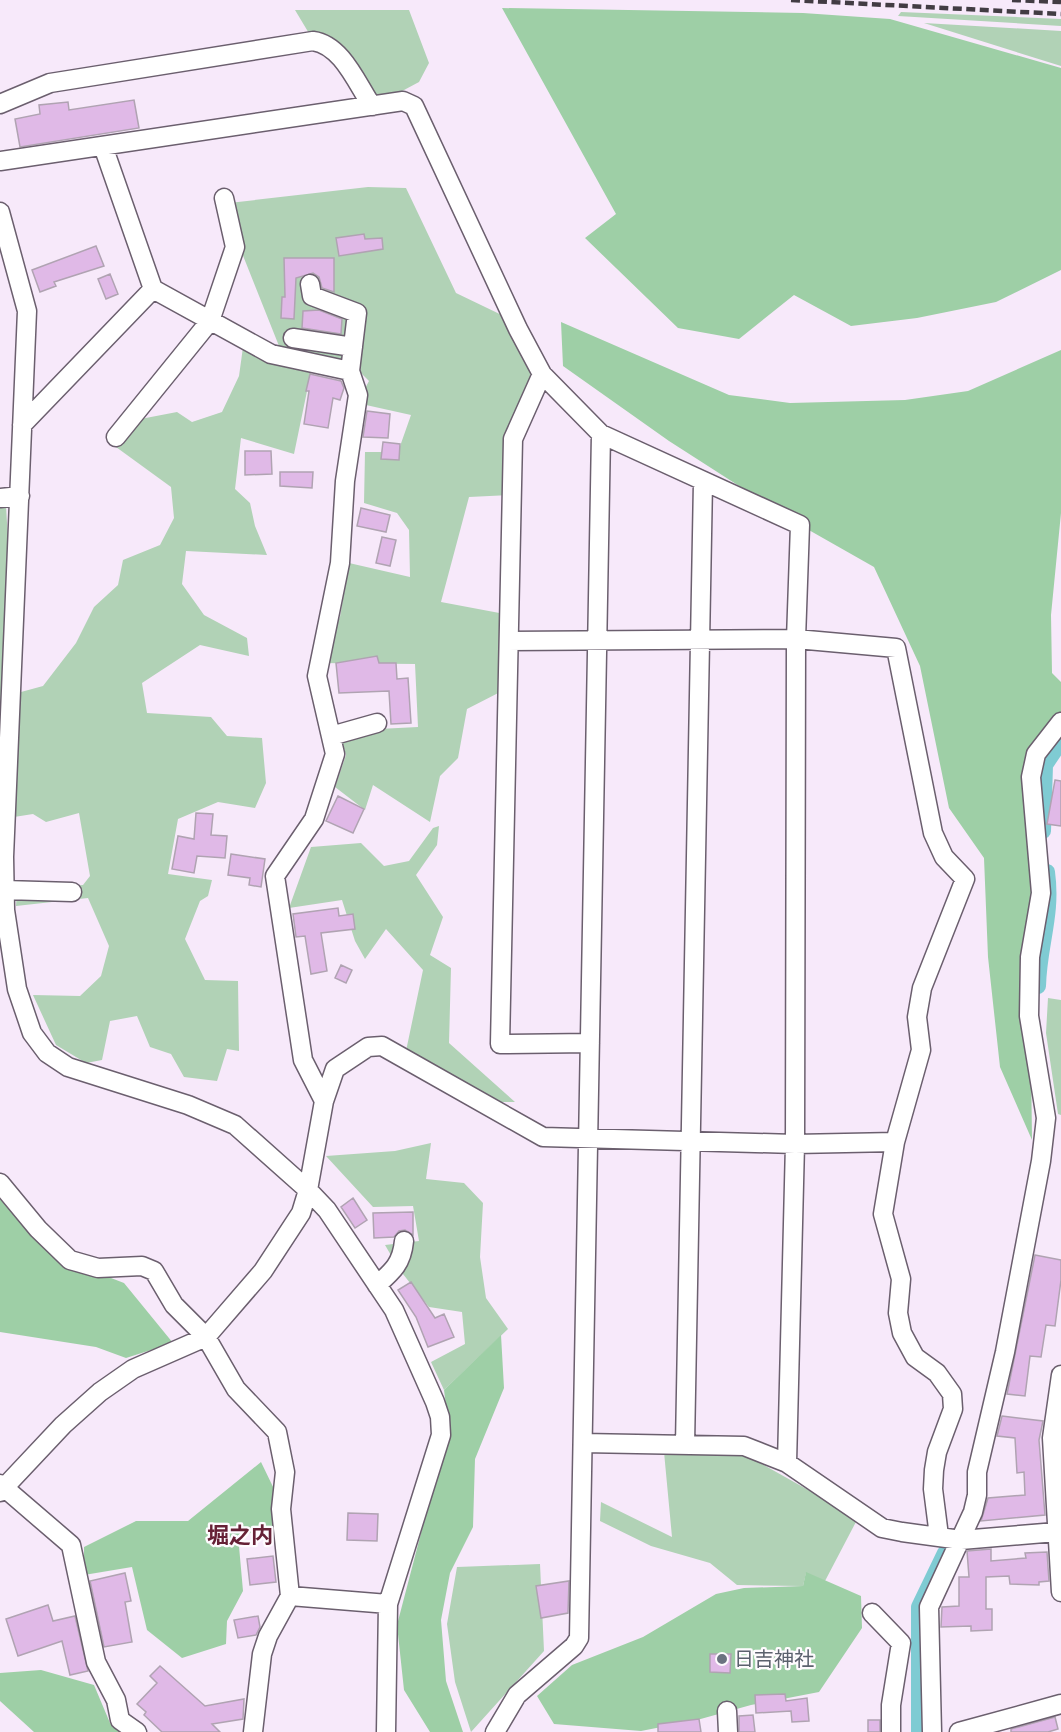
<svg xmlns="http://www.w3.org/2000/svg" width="1061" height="1732" font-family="'DM Sans','Noto Sans JP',sans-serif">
<rect width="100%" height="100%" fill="#f7e9fa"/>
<path fill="#b1d2b6" d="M295 10H409L429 63 419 82 376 105 316 45Z
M901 12 1061 19V26L898 16Z
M924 23 1061 31V66Z
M368 187 406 188 456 293 514 321 542 374 506 435 512 495 469 497 441 602 510 615 508 688 467 709 458 758 440 776 430 822 373 785 365 810 335 787 346 755 339 731 418 727 415 664 319 663 340 617 349 563 410 577 409 530 397 513 364 503 365 452H398L411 415 357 403 369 381 349 361 279 346 236 238 229 203Z
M244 340 312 367 294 454 241 438 235 489 250 503 255 526 267 555 186 551 182 584 204 615 247 638 249 656 200 645 142 683 147 713 211 717 227 736 262 738 266 783 255 808 218 802 178 819 168 874 212 880 208 896 200 901 185 939 205 980 238 981 239 1051 227 1049 217 1081 184 1077 171 1054 150 1047 137 1016 110 1021 102 1060 86 1063 56 1045 33 995 80 996 101 976 109 946 88 898 16 906 17 891 83 885 90 876 79 813 46 822 33 814 14 817 10 695 43 686 76 643 94 607 118 585 123 560 160 545 174 518 171 487 116 447 125 422 177 412 192 422 222 412 239 376Z
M6 506 9 556 0 823V507Z
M439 826 437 845 416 875 443 917 430 955 451 968 449 1043 515 1102H494L406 1051 423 970 386 929 365 959 355 941 342 900 289 908 311 847 361 843 384 866 409 861 433 828Z
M1048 998 1061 1000V1115L1058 1114 1046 1033Z
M431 1143 426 1179 464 1183 483 1203 480 1257 486 1298 508 1329 444 1390 431 1362 465 1344 462 1312 429 1307 399 1269 385 1245 419 1241 413 1206 373 1207 326 1156 395 1151Z
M664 1452 744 1454 858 1518 825 1581 806 1573 803 1586 737 1585 710 1563 651 1546 600 1521 601 1502 672 1537Z
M540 1564 544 1651 471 1732 455 1682 447 1624 457 1567Z"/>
<path fill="#9ecfa6" d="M502 8 803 13 890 19 1061 68V270L996 302 917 318 851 326 794 295 739 339 678 328 585 238 616 214Z
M561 322 729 395 790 403 905 400 968 391 1061 350V513L1051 615 1052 673 1061 682V726L1033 769 1041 883 1030 982 1032 1140 1000 1067 988 957 984 858 949 808 920 666 874 567 800 525 669 441 563 366Z
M0 1189 59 1258 124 1283 173 1343 126 1358 96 1347 0 1332Z
M501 1335 504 1388 475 1459 473 1527 450 1573 441 1620 446 1681 463 1732H430L404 1690 397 1625 431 1495 450 1437 444 1390Z
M261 1462 275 1491 277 1529 238 1535 243 1591 227 1621 226 1644 182 1658 147 1630 132 1567 84 1575V1547L136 1521H188Z
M806 1572 861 1596 862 1628 819 1692 751 1705 697 1720 641 1731 554 1724 537 1696 572 1665 643 1637 716 1594 744 1588 803 1586Z
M41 1670 94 1685 110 1723 120 1732H34L0 1701V1673Z"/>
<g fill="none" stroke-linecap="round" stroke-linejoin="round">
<path stroke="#7fcbd3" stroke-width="16" d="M1043 831 1045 765 1061 741
M1038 986C1039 944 1053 915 1047 872
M919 1732V1607L945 1553"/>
</g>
<path fill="#e0b9e7" stroke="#b0a3b2" stroke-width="1.5" d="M134 100 139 128 20 147 15 119 40 114 39 105 68 102 69 110Z
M364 234 365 239 382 238 383 249 339 256 336 238Z
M96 246 104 266 54 282 56 286 40 292 32 270Z
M284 258H334V292L322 288 319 277 313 273 296 278 294 319 281 318 282 297H285Z
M110 274 118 294 106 299 98 279Z
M319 310 342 319 341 334 302 328 303 311Z
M310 374 341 381 344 388 340 400 333 398 328 428 304 424 309 391H306Z
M367 411 390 414 388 438 363 437Z
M383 442 400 444 399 460 381 459Z
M245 451H271L272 474 245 475Z
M280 472H313L312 488 280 486Z
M361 508 390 515 386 532 357 526Z
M382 537 396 540 390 566 376 563Z
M377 656 379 663H396L397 679 408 678 411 723 391 724 389 691 339 693 336 663Z
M1055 780 1061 781V826L1047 824Z
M338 796 364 809 353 833 326 821Z
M196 813 213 814 211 835 227 836 225 858 197 856 194 873 172 869 178 836 194 839Z
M231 854 265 859 261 887 249 885 250 878 228 875Z
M338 908 339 916 353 914 355 929 321 933 327 971 311 974 305 936 296 937 293 914Z
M341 965 352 970 346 983 335 978Z
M353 1198 367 1220 355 1228 341 1207Z
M413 1212V1235L405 1230 399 1231 394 1237 374 1238 373 1213Z
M1035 1255 1061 1260V1280L1055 1326 1046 1325 1041 1357 1030 1356 1025 1396 1007 1394Z
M411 1282 435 1318 444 1314 454 1337 428 1347 416 1317 398 1290Z
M1002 1416 1043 1421 1039 1440 1045 1515 981 1521 988 1498 1025 1495 1024 1472 1017 1473 1015 1438 997 1436Z
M348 1513 378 1514 377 1541 347 1540Z
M991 1549V1561L1026 1558 1025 1553 1047 1552 1049 1581 1039 1582V1585L1010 1584 1009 1576 986 1577V1609H992V1630L971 1631V1626L941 1627 942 1607 959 1606V1577H969L967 1551Z
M273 1556 276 1582 250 1585 247 1559Z
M125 1573 131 1601 125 1602 132 1642 104 1647 90 1581Z
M569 1581 568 1613 541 1618 536 1586Z
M48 1605 53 1621 75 1616 88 1671 70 1675 62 1641 18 1656 6 1619Z
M258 1616 260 1627 256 1635 238 1638 234 1620Z
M710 1654H731L730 1673 710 1672Z
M160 1666 205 1706 244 1699 243 1719 212 1724 220 1732H162L144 1715 146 1712 137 1704 157 1683 150 1676Z
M785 1694 786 1701 807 1698 809 1721 792 1722 791 1711 756 1713 755 1695Z
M753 1715 755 1732H739V1716Z
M1055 1717 1058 1729 1048 1732H1011V1729Z
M699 1719 701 1732H658V1724Z
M868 1720H880V1732H868Z"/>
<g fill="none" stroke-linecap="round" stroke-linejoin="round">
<defs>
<path id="minor" d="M0 104 50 83 313 41C342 45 357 84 372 106
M0 161 403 101 414 106 518 329 542 374 601 434 800 525 796 639 795 1144 787 1463
M0 212 27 311 4 857 5 910 17 989 32 1033 47 1053 68 1067 188 1105 235 1125 308 1190 327 1210 394 1310 435 1402 440 1417 441 1435 388 1604 386 1732
M310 284 312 296 357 313 350 371
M293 338 353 347
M542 374 513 439 500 1044 590 1043
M22 425 153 289 103 146
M116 437 210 321 235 247 224 198
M0 498 20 496
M509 641 796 639 896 648 933 833 944 857 965 879 922 988 917 1017 921 1050 895 1142 883 1214 901 1279 898 1313 902 1333 915 1357 937 1373 952 1394 953 1409 937 1452 934 1470 933 1489 939 1536
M331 736 377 723
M5 890 72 892
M324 1101 335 1069 368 1047 382 1046 543 1137 795 1144 895 1142
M0 1183 38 1229 70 1260 98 1268 142 1266 154 1271 174 1305 206 1337 236 1389 277 1432 285 1472 281 1509 290 1596 268 1636 262 1654 253 1732
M377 1285C393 1271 402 1263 404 1241
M1061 1375 1052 1438 1061 1592
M583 1443 744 1446 787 1463 882 1528 902 1532 961 1540 1056 1532
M685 1445 703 482
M0 1484 71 1545 96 1662 116 1700 120 1720 137 1732
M0 1492 63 1425 100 1392 133 1369 206 1337 263 1271 301 1213 308 1190 324 1101 303 1060 275 876 314 819 335 754 317 676 340 563 345 481 358 395 350 371 271 354 153 289
M290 1596 388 1604
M872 1613 901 1643 891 1705V1732
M727 1711 728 1732
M495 1732 517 1695 574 1646 579 1638 601 434
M932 1732 929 1607 973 1512 977 1495V1472L1005 1352 1041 1161 1046 1118 1029 1016 1030 957 1041 893 1031 777 1036 754 1061 722
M959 1732 1061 1704"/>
</defs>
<use href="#minor" stroke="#6b5f6e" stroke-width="21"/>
<use href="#minor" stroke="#fff" stroke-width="18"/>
<path stroke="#423c43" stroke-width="4.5" stroke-dasharray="9 4.5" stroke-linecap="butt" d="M791 0 1061 14
M1012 0 1061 2"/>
</g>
<circle fill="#6b7280" stroke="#fefbfe" stroke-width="2" cx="722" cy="1659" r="6"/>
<g text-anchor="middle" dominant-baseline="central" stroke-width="4.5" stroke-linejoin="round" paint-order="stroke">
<g font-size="20" fill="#5b616d" stroke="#fefbfe" text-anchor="start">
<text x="734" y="1659">日吉神社</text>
</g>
<g font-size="22" font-weight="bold" fill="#662136" stroke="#fefbfe">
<text x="240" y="1535">堀之内</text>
</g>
</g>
</svg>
